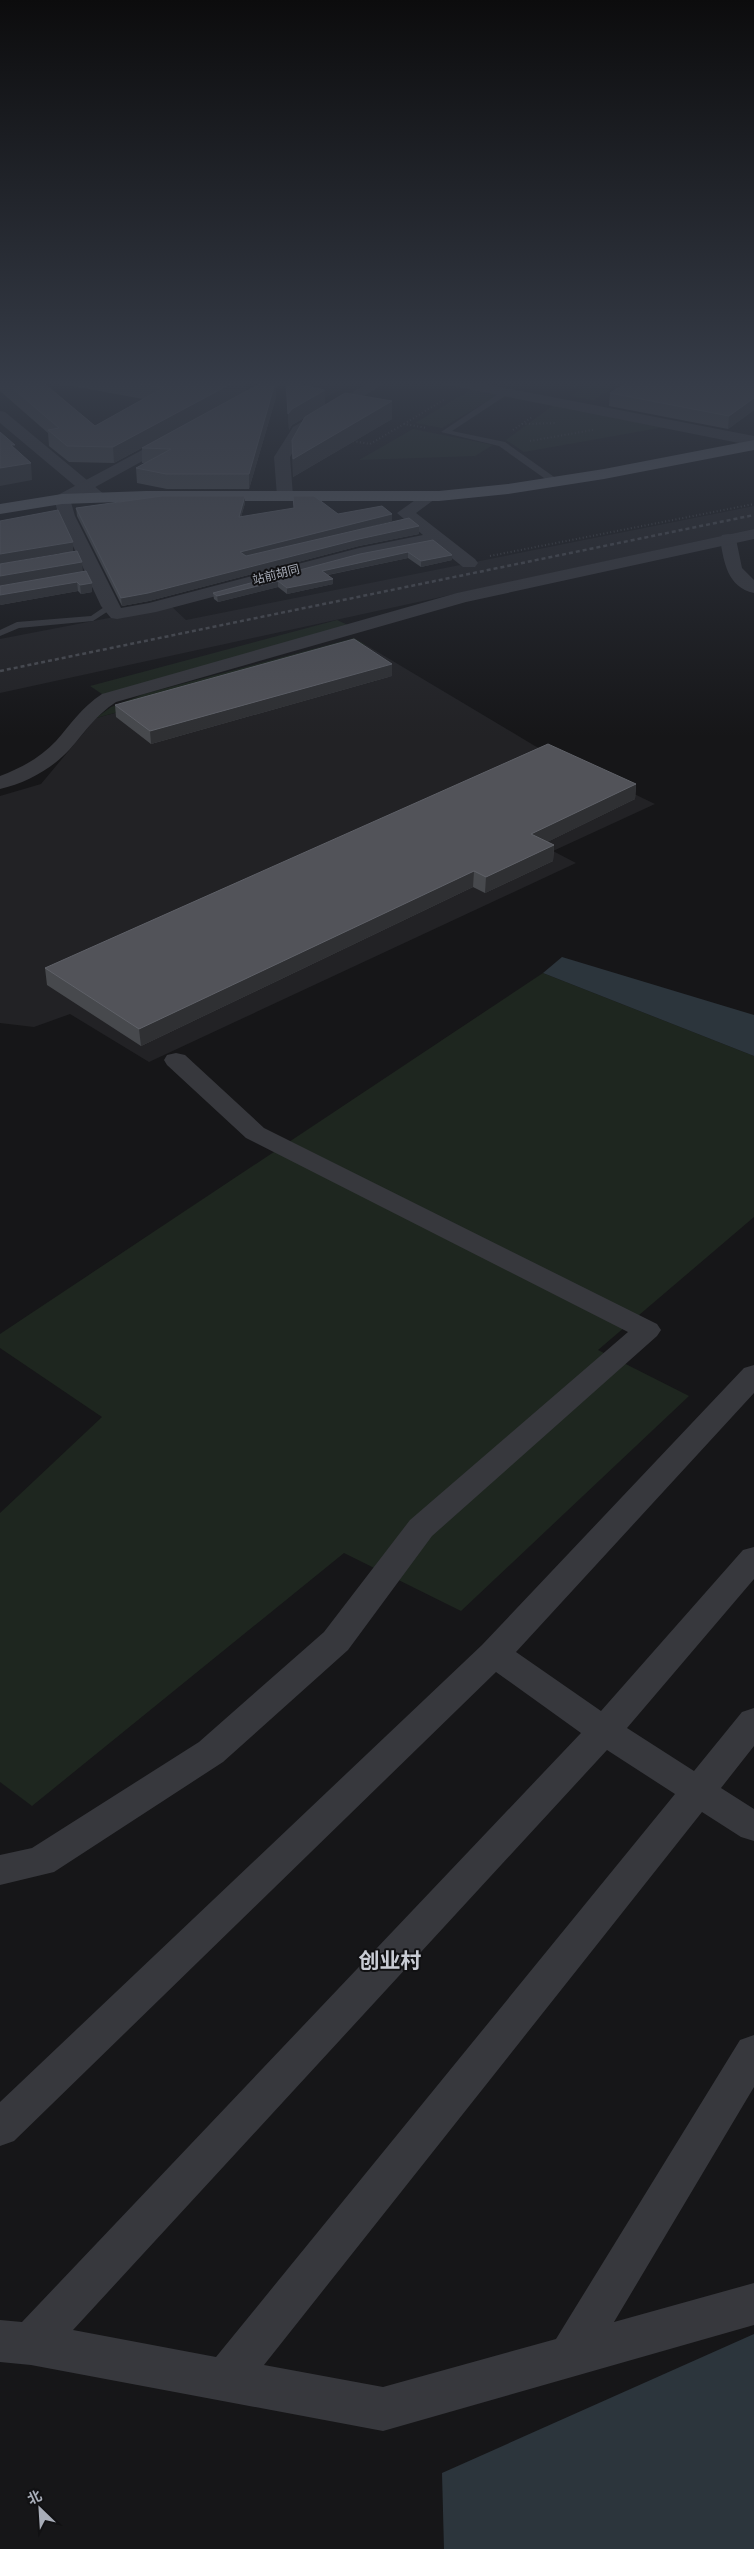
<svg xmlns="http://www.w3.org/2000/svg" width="754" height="2549" font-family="'PT Sans','Noto Sans SC',sans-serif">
<rect width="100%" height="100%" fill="#161618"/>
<path fill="#222225" d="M315 380H360L318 401 288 395Z
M754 506V529L0 693V639L171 606 186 620Z
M366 645 535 746 655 804 553 851 576 863 149 1062 70 1014 34 1027 0 1023V796L41 784 96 718Z"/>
<path fill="#1e261f" d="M593 382 616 386 593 400 570 396Z
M472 389 499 394 442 428 415 423Z
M555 404 665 427 524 452 506 440Z
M413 429 493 445 475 456 359 460Z
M337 620 350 626 105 696 90 686Z
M354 638 366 645 96 718 111 707 144 694Z
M543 973 754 1056V1217L598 1350 689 1396 461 1611 344 1553 32 1806 0 1782V1513L102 1417 0 1348V1334Z"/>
<path fill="#2c353c" d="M562 957 754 1015V1056L543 973Z
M754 2334V2549H444L442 2473Z"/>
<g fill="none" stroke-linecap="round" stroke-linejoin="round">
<path stroke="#3d3f44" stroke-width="2" stroke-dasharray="1 2.5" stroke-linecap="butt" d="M597 380 626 384
M301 384 308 380
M574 387 583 380
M404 424 445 399
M522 424 556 423
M513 430 532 417
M353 441 370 444 404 424 427 428
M530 441 593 430
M490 556 754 504"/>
<path fill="#37383d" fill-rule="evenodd" d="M504 390 511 392 452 431 505 442 557 479V483H551L499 446 441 432Z
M110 603 114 606 113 608 93 621 19 628 0 636V630L17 622 91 616Z"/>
<path fill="#37383d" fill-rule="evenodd" d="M373 380H390L304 433 290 457 293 496 291 499H279L277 496 274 457 293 427Z
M436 380H464L754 436V446L443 384Z
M0 411 5 412 105 495 107 498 105 501H93L0 423Z
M431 491 439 496 416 513 475 559 478 563 475 567H463L433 543 360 558 156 612 117 619 111 618 101 606 59 516 54 499 62 494 70 499 75 516 121 608 149 603 359 548 423 535 397 513 425 493Z
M728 534 734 535 736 539 742 568 754 580V593C727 587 724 562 720 539L722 535Z
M176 1053 185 1055 264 1128 657 1324 661 1330 657 1336 432 1536 348 1650 223 1762 54 1872 0 1885V1855L32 1848 199 1742 324 1632 410 1520 628 1332 246 1138 167 1065 164 1060 167 1055Z
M754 1365V1393L516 1652 601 1711 743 1550 754 1547V1579L627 1728 694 1771 742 1712 754 1708V1746L721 1788 754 1809V1841L741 1837 702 1812 264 2365 383 2387 556 2339 740 2040 754 2035V2087L614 2322 754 2283V2325L383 2431 31 2365 0 2362V2320L22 2322 581 1733 496 1672 14 2141 0 2146V2102L482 1645 744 1368ZM607 1750 675 1794 216 2357 73 2330Z"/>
<path fill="#37383d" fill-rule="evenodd" d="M271 380H288L248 404 243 405 236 401Z
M174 433 182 438 179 441 68 502 62 504 54 499 56 496Z
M754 529V539L466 602 116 702C96 715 85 732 70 749 52 769 26 783 0 789V776C21 768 40 758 56 741 71 724 82 707 102 694L457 593Z"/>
<path fill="#5b5e65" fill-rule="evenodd" d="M754 440V450L604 479 508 494 439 501H146L62 504 0 514V504L62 494 146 491H439L508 484 604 469Z"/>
<path stroke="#4a4c52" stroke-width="2.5" stroke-dasharray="4 3" stroke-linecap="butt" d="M0 671 754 515"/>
</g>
<path fill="#47494d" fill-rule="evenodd" d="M0 380H248L246 381V391L275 383 276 397 249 489H167L137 483 136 468 145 463H142V448L240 395 114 463 69 462 49 446 48 433 0 391ZM40 380 143 399 95 426Z
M754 380V410L728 429 609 406 610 393Z
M286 382 325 405 392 419 293 477 292 440 304 418 292 425 289 430Z
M245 496V503L241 517 392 514V521L338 535 419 534 359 546 149 601 122 606 77 516 76 508Z
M433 540 452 555V560L421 567 408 558 328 575 333 584 287 594 278 587 218 602 214 599 213 593Z
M73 542V551L92 592 81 594 78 591 0 605Z
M392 676 151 744 116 717 115 705Z
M636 784 635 799 547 842 554 845 553 861 485 893 473 887 141 1046 47 985 45 968Z"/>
<path fill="#2f3033" d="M232 380H248L246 381V391L114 463 113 447Z
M275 383 276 397 249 489V474Z
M325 390V406L292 425 289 430 288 414 292 409Z
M754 398V410L728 429 729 416Z
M392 401V419L293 477V459Z
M31 463 32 480 0 486V468Z
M245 496V503L239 524V517Z
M392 514V521L240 559V552Z
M419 526V534L359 546 149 601 122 606 121 598 359 539Z
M73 542V551L0 564V554Z
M408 552V558L322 576V571Z
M452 555V560L421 567V561Z
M82 562 83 572 0 586V576Z
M333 579V584L287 594V588Z
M278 581V587L218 602 217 596Z
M77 582 78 591 0 605V595Z
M92 583V592L81 594 80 585Z
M392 664V676L151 744 150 731Z
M636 784 635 799 531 850V834Z
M554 845 553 861 485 893 486 877Z
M474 871 473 887 141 1046 139 1029Z"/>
<path fill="#525359" stroke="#5f6168" d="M3 380H40L95 426 163 388 119 380H238L113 447 67 446 48 430 59 428Z
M631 380H754V398L729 416 610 393Z
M265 381 275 383 249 474H166L136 468 171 449 142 448Z
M286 382 325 390 292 409 288 414Z
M345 393 392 401 293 459 292 440 305 417Z
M0 432 15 445H11L31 463 0 468Z
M162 496H245L239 517 294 508 293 496H314L338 514 382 506 392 514 240 552 246 556 409 518 419 526 359 539 148 593 121 598 76 508Z
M58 510 73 542 0 554V521Z
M433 540 452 555 421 561 408 552 322 571 333 579 287 588 278 581 217 596 213 593 360 554Z
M77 551 82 562 0 576V564Z
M86 571 92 583 80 585 77 582 0 595V586Z
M354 639 392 664 150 731 115 705Z
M548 744 636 784 531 834 554 845 486 877 474 871 139 1029 45 968Z"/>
<linearGradient id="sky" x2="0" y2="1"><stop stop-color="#0c0c0d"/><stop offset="0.52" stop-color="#363c48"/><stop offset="1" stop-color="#363c48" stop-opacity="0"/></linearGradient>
<rect width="754" height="737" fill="url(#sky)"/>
<g text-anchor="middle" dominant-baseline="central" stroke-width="4" stroke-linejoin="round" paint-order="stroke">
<g font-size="12" fill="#a8adb8" stroke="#111113">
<text transform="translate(276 574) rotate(-14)">站前胡同</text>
</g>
<g font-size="21" font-weight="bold" fill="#c9ccd4" stroke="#111113">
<text x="390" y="1960">创业村</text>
</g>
</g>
<g transform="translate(40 2509) rotate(335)" stroke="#111113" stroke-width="4" paint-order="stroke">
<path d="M0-4L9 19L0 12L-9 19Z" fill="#a8adb8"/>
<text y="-8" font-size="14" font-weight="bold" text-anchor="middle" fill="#a8adb8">北</text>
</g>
</svg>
